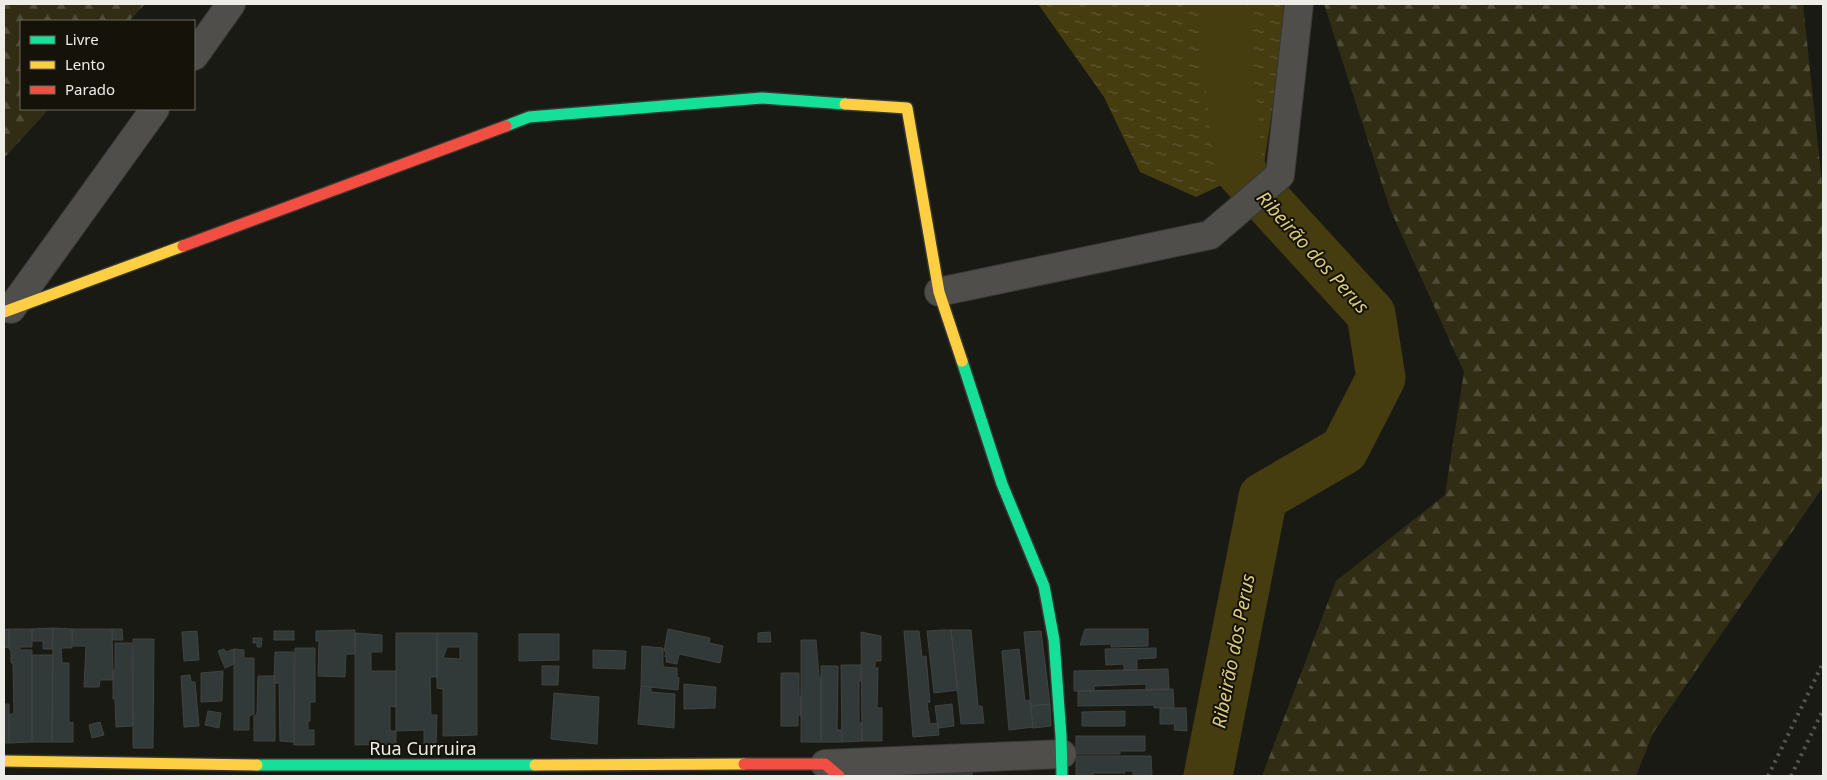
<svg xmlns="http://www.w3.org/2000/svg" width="1827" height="780" font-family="'Noto Sans',sans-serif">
<defs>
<pattern id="forest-firs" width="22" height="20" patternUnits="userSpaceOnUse" patternTransform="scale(1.25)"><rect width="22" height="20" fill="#312d15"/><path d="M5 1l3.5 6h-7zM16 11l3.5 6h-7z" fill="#4f4c37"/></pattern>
<pattern id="water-ripples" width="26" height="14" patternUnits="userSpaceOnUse" patternTransform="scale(1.25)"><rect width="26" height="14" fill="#453c10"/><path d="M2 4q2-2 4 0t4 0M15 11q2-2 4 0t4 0" fill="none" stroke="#605833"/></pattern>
</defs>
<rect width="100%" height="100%" fill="#1a1a15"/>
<path fill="url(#forest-firs)" d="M4 4H145L129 21H21V109H49L4 158Z
M1324 4H1803L1823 193V487L1653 733 1636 776H1262L1336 581 1445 495 1464 372 1390 209Z"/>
<path fill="url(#water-ripples)" d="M1038 4H1288L1264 165 1196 197 1140 172 1104 97Z"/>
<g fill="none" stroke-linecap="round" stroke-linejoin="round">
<path stroke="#453c10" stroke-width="49" d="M1208 776 1263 497 1344 450 1381 378 1371 314 1239 170 1222 4"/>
</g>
<path fill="#323a39" stroke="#404341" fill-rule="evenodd" d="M53 628 72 629V648H61L62 663H69V723L73 722V742H52Z
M53 628 52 649H43V641H32V629Z
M4 629H9V647L4 648Z
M9 629H32V647H20V650H32V742L9 743V714H14L13 663H11V651L9 649Z
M72 629H112L113 680H100L99 687H84L86 646H73Z
M112 629H122L123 640H113Z
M668 629 710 638 709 643 723 646 720 663 679 654 677 664 666 662 667 657H665L666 651H664Z
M1085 629H1148V646L1111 647V644L1080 645Z
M355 630V654H346L345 677 318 676 319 641H316V631Z
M942 630H951L958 690 934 693 927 631Z
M951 630H971L978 706H982L984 723 961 724Z
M197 631 199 660 184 661 182 632Z
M274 631H294V640H274Z
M904 631H919L922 657 926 656 930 702 927 703 930 724 938 723 939 735 913 737Z
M1041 631 1050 704 1031 706 1024 632Z
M770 632 771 642H758V633Z
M861 632 881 636V661H875V668H878L877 708H882V741H862Z
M355 633 382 635V652H371V671H396V707L390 706V731H396V744L355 745Z
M396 633H437V677H430L431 715H437L436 743 424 744V730L396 731Z
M437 633H477V735L443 736V689L437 688ZM447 647H460V659L443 658Z
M519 634H559V660L519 661Z
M253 638H262L261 647H257V643H253Z
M133 639H154L153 748H133Z
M801 640H816L819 677 821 678V742H801Z
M115 643H132L133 726 116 727 115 699H113V670L115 671Z
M642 646 663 648V667L677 668V677L679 678 678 690 641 686Z
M295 648H315V702H310V721H308V730H314V745H294Z
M1156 648V658L1137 659V670H1124V664L1106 665 1105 649Z
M224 649 226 652 234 649V664L225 668 218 651Z
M234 649 244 650V658H254V714L249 716V730H234Z
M1019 649 1025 701 1030 700 1033 727 1009 730 1002 651Z
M593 650 626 651 625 669 593 668Z
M275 652H294V742L280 741 279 683H274Z
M32 655H53L52 742H32Z
M841 665H861V681H859V723H862V741L842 742Z
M542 666H559L558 685H542Z
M821 666H838L837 730H841L842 742H821Z
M1168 669 1169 689 1146 690V684L1094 686V691H1074V671Z
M223 671 222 701 201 702V673Z
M781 673H799V696H801V715H798V726H781Z
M190 675 191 682H195L199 726 184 727 181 676Z
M258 676H275V741H254V716L257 714Z
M684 684 716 687 715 708 684 709Z
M641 686 651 687V692L675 694 674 728 638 724Z
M1173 689 1174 708H1154V705L1078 706V691Z
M554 693 599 697 597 744 551 739Z
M4 704H9V743H4Z
M952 704 954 726 938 728 935 706Z
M1050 704 1051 726 1033 728 1031 706Z
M1160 708H1186L1187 731 1174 730 1175 724H1160Z
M208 711 221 713 219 728 205 725Z
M1125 711V726H1082V712Z
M100 722 104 735 92 738 89 725Z
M1076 736H1145V751H1120V754H1076Z
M1076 756H1151L1152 775 1133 776V771H1124L1125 773H1093V776H1076Z
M870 772H933V776H870Z
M933 772 972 773V776H933Z"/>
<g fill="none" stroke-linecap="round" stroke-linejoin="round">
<defs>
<path id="street" d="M194 56 231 4
M939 292 1210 235 1280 175 1299 4
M11 309 155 109
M825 764 1062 754"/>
<path id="fast" d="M506 126 529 117 762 98 845 104
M962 361 1002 484 1044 586 1054 640 1061 736 1062 776
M257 765H535"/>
<path id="slow" d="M845 104 907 108 939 292 962 361
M4 312 183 246
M4 761 257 765
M535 765 744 764"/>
<path id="jam" d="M183 246 506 126
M744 764H825L839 776"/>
</defs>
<use href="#street" stroke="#363633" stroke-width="30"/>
<use href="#fast" stroke="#363633" stroke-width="14"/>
<use href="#slow" stroke="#363633" stroke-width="14"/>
<use href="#jam" stroke="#363633" stroke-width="14"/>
<use href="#street" stroke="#504e4b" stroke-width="28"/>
<use href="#fast" stroke="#16e098" stroke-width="11"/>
<use href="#slow" stroke="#ffcf43" stroke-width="11"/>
<use href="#jam" stroke="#f24e42" stroke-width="11"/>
<path stroke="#555450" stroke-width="4" stroke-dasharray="2.5 5" stroke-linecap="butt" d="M1768 776 1823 663
M1791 776 1823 710"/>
</g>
<g text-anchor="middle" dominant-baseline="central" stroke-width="4" stroke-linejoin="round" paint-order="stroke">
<g font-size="18" fill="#edece6" stroke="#141209">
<text x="423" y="748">Rua Curruira</text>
</g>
<g font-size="19" font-style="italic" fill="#dbcb80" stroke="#141209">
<text transform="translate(1313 252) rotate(48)">Ribeirão dos Perus</text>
<text transform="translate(1233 651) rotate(-79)">Ribeirão dos Perus</text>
</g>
</g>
<rect width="1827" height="780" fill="none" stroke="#edece6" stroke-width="10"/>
<rect x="20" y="20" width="175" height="90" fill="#141209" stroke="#6b6961"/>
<rect x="30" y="36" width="25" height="8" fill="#16e098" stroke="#6b6961"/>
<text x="65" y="45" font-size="15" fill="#edece6">Livre</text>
<rect x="30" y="61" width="25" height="8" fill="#ffcf43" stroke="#6b6961"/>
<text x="65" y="70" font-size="15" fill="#edece6">Lento</text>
<rect x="30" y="86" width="25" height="8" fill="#f24e42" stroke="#6b6961"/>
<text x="65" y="95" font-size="15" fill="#edece6">Parado</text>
</svg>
